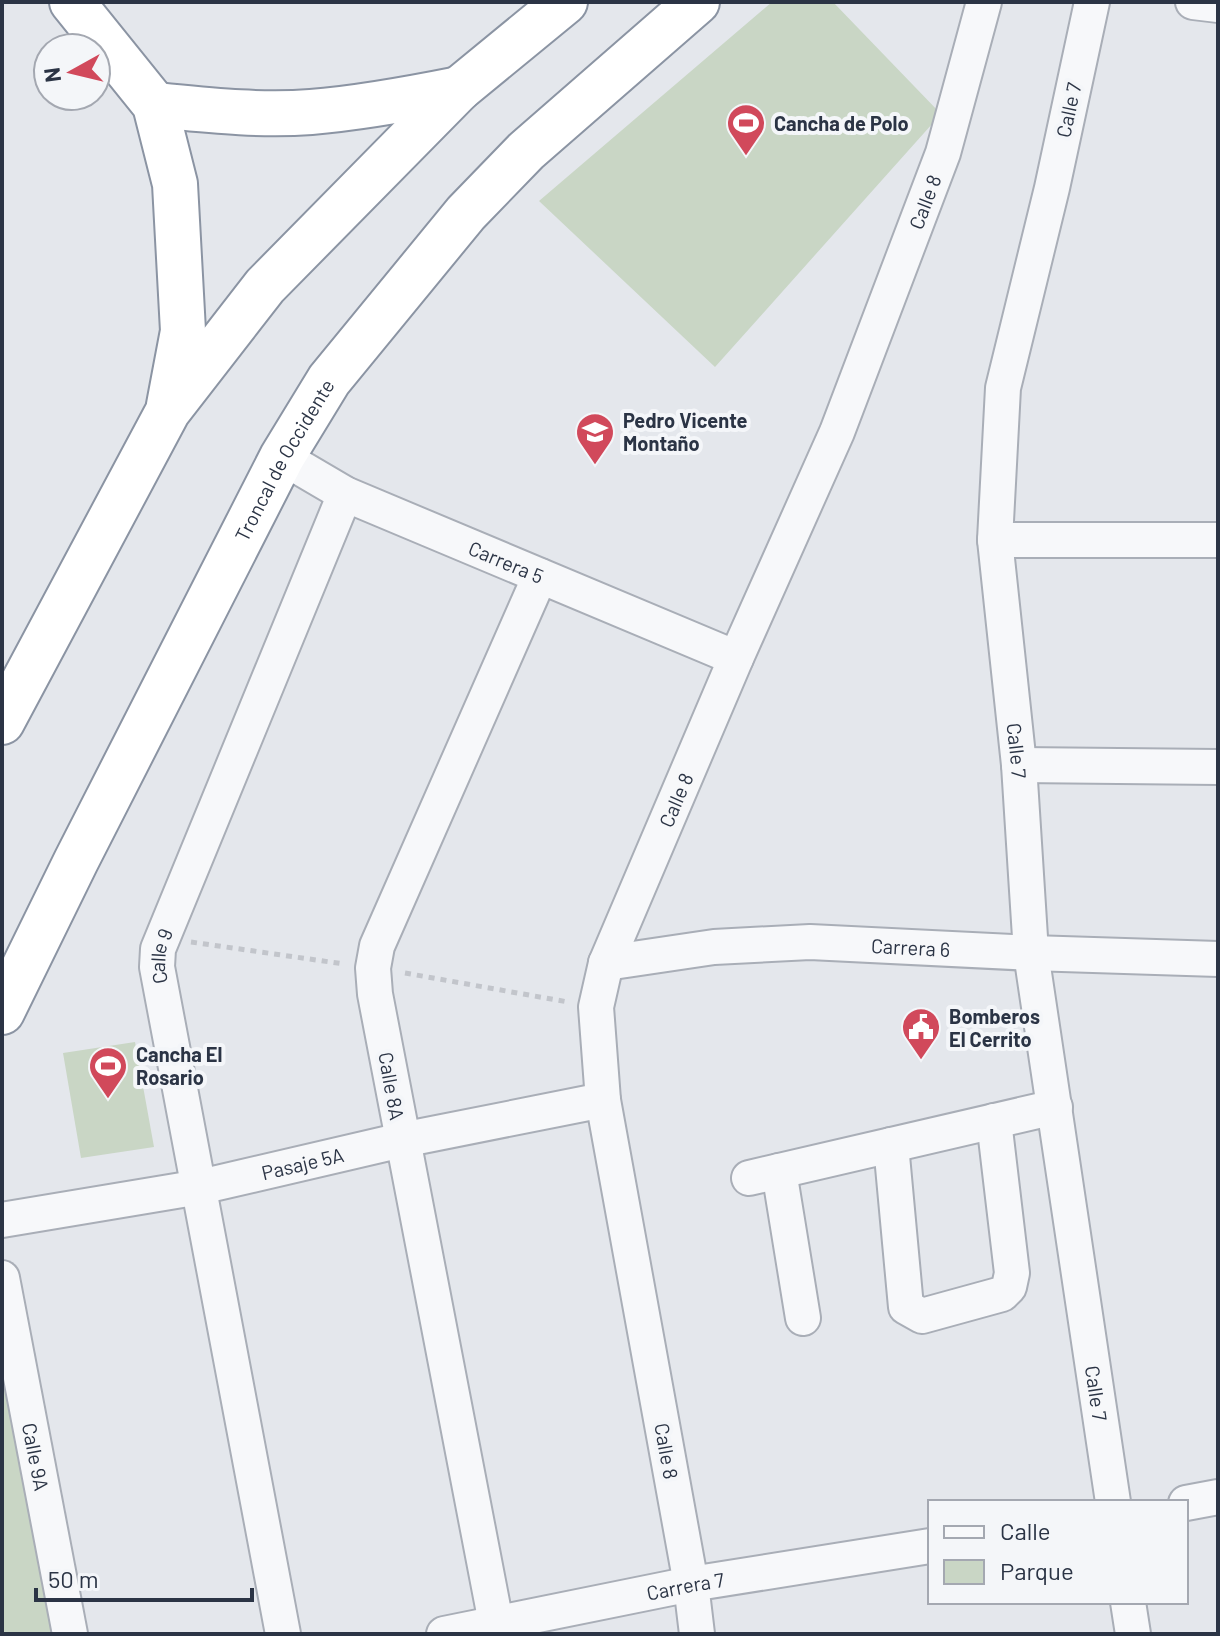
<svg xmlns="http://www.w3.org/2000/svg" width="1220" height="1636" font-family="Barlow,sans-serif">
<rect width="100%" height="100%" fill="#e4e7ec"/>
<path fill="#c9d6c5" d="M772 2H833L941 114 715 367 539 201Z
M135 1042 154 1147 81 1158 63 1053Z
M2 1297 66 1634H2Z"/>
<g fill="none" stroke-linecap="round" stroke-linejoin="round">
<defs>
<g id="minor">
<path id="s1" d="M1092 2 1052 188 1003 388 995 540 1019 765 1031 953 1113 1502"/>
<path d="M1193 2 1218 5"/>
<path id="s2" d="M282 457 345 494 736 658"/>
<path d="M995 540H1218"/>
<path d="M1019 765 1218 767"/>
<path id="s3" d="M606 963 714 947 810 942 1031 953 1218 959"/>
<path d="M891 1145 906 1307 922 1316 1002 1294 1009 1287 1012 1273 994 1121"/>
<path d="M779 1171 803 1318"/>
<path d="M749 1178 1055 1107"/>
<path id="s4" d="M2 1220 200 1187 402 1140 603 1100"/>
<path id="s5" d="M2 1278 70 1634"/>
<path d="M1186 1503 1218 1497"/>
<path d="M1128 1602 1133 1634"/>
<path d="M496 1623 375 994 373 968 377 946 540 576"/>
<path id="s6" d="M283 1634 157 967 158 949 345 494"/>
<path id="s7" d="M444 1634 691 1584 930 1546"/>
<path id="s8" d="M697 1634 691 1584 603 1100 596 1007 606 963 736 658 837 432 943 153 984 2"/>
</g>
<g id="highway">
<path d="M72 2 155 105 175 184 183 331 169 405"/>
<path d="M155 105C207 110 259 116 311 112 361 108 409 99 459 89"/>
<path d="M2 722 168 411 265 286 459 89 565 2"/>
<path id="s9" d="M2 1012 76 861 282 457 329 380 466 213 526 151 697 2"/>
</g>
</defs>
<use href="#minor" stroke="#a9aeb7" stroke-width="38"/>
<use href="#highway" stroke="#8b94a3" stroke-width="48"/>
<path stroke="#c2c5cb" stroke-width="5" stroke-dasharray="6 6" stroke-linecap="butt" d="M191 942 344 964
M405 973 568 1002"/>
<use href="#minor" stroke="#f7f8fa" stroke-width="34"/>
<use href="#highway" stroke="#fff" stroke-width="44"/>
</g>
<defs>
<symbol id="stadium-pin" viewBox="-11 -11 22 30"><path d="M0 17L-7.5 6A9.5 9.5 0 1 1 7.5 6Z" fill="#d1495b" stroke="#f4f6f9"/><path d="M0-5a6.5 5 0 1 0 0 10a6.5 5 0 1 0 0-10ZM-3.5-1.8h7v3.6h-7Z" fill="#fff"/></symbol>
<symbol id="school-pin" viewBox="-11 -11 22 30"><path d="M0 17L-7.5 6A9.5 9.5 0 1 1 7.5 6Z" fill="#d1495b" stroke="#f4f6f9"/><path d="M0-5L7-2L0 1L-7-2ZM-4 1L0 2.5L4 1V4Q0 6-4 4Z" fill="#fff"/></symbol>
<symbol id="civic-pin" viewBox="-11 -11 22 30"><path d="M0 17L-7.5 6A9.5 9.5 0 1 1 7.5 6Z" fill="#d1495b" stroke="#f4f6f9"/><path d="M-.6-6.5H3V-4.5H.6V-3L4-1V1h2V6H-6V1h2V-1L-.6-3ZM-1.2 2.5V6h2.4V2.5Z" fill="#fff"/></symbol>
</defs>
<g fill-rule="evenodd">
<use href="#stadium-pin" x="724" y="101" width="44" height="60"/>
<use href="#school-pin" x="573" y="410" width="44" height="60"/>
<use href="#civic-pin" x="899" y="1005" width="44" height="60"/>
<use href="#stadium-pin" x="86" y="1044" width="44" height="60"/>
</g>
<g text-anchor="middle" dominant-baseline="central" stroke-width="8" stroke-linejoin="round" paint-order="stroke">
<g font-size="20" fill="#2b3445" stroke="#f4f6f9">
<text transform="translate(1068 110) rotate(-78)">Calle 7</text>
<text stroke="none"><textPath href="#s8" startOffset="1506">Calle 8</textPath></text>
<text stroke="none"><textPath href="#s9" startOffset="620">Troncal de Occidente</textPath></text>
<text stroke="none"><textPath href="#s2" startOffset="248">Carrera 5</textPath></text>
<text stroke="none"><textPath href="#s1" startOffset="760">Calle 7</textPath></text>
<text stroke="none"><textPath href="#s8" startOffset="858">Calle 8</textPath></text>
<text stroke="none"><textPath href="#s3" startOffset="306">Carrera 6</textPath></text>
<text stroke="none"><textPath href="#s6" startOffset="690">Calle 9</textPath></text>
<text transform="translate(392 1086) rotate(80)">Calle 8A</text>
<text stroke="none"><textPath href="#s4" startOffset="306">Pasaje 5A</textPath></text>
<text stroke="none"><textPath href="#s1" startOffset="1408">Calle 7</textPath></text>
<text transform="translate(667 1451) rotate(80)">Calle 8</text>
<text stroke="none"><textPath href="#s5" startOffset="182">Calle 9A</textPath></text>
<text stroke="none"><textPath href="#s7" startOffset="246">Carrera 7</textPath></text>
</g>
<g font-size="20" font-weight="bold" fill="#2b3445" stroke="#f4f6f9" text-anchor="start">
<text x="774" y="123">Cancha de Polo</text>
<text x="623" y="420">Pedro Vicente<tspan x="623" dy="23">Montaño</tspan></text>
<text x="949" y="1016">Bomberos<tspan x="949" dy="23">El Cerrito</tspan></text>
<text x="136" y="1054">Cancha El<tspan x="136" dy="23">Rosario</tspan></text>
</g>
</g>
<rect width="1220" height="1636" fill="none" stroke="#2b3445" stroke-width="8"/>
<rect x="928" y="1500" width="260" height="104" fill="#f4f6f9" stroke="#a4a8b1" stroke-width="2"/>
<rect x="944" y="1526" width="40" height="12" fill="#f7f8fa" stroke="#a4a8b1" stroke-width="2"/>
<text x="1000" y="1540" font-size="24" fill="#2b3445">Calle</text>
<rect x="944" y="1560" width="40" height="24" fill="#c9d6c5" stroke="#a4a8b1" stroke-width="2"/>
<text x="1000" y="1580" font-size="24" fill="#2b3445">Parque</text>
<g transform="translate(72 72) rotate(262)"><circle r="38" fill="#f4f6f9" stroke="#a4a8b1" stroke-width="2"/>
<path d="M0-6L14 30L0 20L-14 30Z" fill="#d1495b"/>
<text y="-12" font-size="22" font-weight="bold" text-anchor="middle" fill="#2b3445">N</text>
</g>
<path d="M36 1588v12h216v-12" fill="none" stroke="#2b3445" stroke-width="4"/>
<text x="48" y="1588" font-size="24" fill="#2b3445" stroke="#f4f6f9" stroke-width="6" paint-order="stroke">50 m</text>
</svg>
